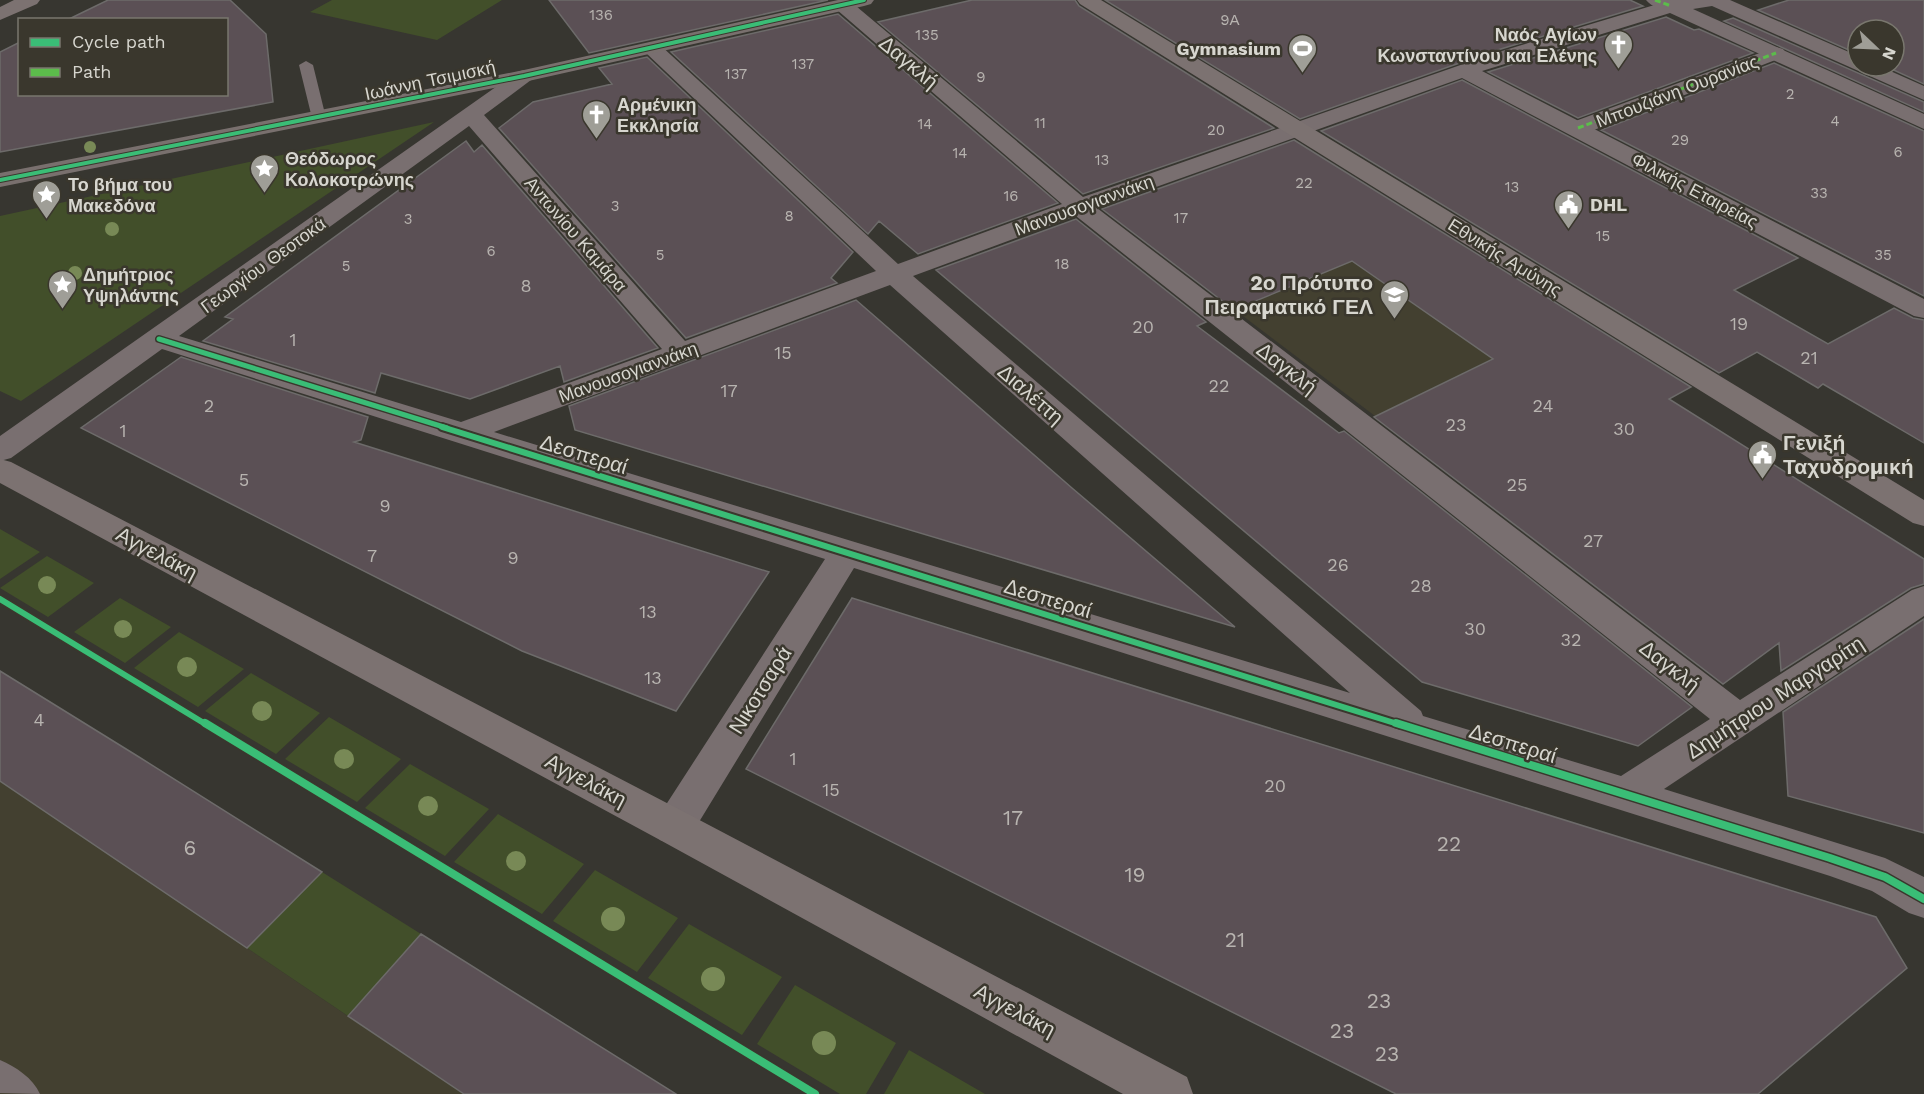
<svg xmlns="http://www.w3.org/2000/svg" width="1924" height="1094" font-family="'Work Sans',sans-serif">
<rect width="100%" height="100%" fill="#373630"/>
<path fill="#434030" d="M1410 236 1555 328 1375 416 1235 310Z
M0 671 322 872 247 948 462 1093 531 1003 676 1094H0Z"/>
<path fill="#424f2a" d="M332 0H502L437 40 310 12Z
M434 122 21 401 0 391V216Z
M0 529 40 552 0 579Z
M47 556 94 583 48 617 0 588Z
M120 598 171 627 125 663 74 632Z
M179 632 244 669 198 707 134 668Z
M251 673 320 713 276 754 205 711Z
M329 717 401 759 357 802 285 759Z
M410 764 489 809 445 856 365 808Z
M498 814 584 864 542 914 454 862Z
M595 870 678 918 637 972 553 921Z
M322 872 421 934 348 1016 247 948Z
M689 924 782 977 742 1035 648 978Z
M795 985 896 1043 866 1094H840L757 1044Z
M909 1050 985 1094H884Z"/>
<path fill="#5b5055" stroke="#6d6b6a" stroke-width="1.5" d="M108 0H230L266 34 273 102 0 152V52L20 42V94H226V20H67Z
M549 0H828L589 53Z
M972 0H1075L1079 6 1274 128 1083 194 878 22Z
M1105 0H1630L1643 6 1491 52 1300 119Z
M1789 0H1924V84L1885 66H1894V30H1858V54L1758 10Z
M838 14 1058 203 918 254 879 221 868 234 671 52Z
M1666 17 1694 30 1699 29 1753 53 1578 118 1488 72Z
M1733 18 1924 102V112L1724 21Z
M647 57 853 252 831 278 837 283 686 338 499 128 533 102 612 84 599 68Z
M1774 63 1924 131V296L1601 130Z
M1462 80 1798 258 1734 290 1828 344 1894 308 1913 318 1924 320V443L1823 384 1818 388 1757 352 1719 373 1321 131Z
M1294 140 1691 387 1669 399 1924 559V584L1911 588 1781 671 1779 643 1723 684 1374 417 1493 359 1352 261 1234 310 1102 209Z
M466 141 474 152 482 145 658 348 564 382 560 366 470 399 381 373 375 393 203 341 233 319 225 317Z
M1076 219 1206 322 1197 326 1339 433 1344 431 1692 707 1638 746 1422 682 936 270Z
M856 300 1072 488 1235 627 575 430 569 406Z
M181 357 368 417 361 440 354 442 769 572 676 711 522 651 81 428Z
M852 598 1876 917 1907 968 1758 1094H1396L746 769Z
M1924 619V833L1788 796 1783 712Z
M0 671 139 757 322 872 247 948 0 781Z
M421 934 531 1003 676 1094H464L348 1016Z"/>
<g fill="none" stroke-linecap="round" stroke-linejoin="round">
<path fill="#796f70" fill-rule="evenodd" d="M306 61 313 65 326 118 324 121H314L312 118 299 65Z
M0 1060C16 1067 33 1078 40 1094L0 1093Z"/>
<path fill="#796f70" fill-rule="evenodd" d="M1646 0H1672L1680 6 1678 10C1668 12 1652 8 1646 0Z
M1776 47 1783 49 1786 53 1783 57 1586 133 1578 134 1570 133 1567 128 1570 123Z"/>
<path fill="#796f70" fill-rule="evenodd" d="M840 0 850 1 1083 197 1492 54 1671 0H1730L1858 56V66H1879L1924 86V100L1712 6 1693 9 1924 114V129L1670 13 1482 71 1924 299V318L1914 316 1462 78 1097 208 1740 700 1912 590 1924 586V616L1664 789 1885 858 1924 877V918L1909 913 1872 891 1830 876 854 568 688 840 674 845 660 840 654 827 660 814 825 559 162 349 11 458 0 461V436L517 72 524 70 531 72 535 76 531 80 484 115 685 341 876 271 645 52 642 48 645 44H659L898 264 1062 204 836 9 833 5ZM469 126 662 349 461 422 179 336ZM1076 216 1710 719 1621 776 1423 716 1421 711 913 276ZM890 285 1350 693 494 432Z"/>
<path fill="#7c7271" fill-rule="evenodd" d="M14 0H40L37 4 0 20V7Z
M1077 0H1101L1924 500V526L1913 523 1080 4Z
M0 459 11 462 688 814 1187 1077 1193 1094H1123L660 840 0 483Z"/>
<path fill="#79706e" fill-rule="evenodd" d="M838 0H874L871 4 864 6 524 82 0 187V173L524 70Z"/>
<path stroke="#5cbc4b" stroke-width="3" stroke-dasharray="6 3" stroke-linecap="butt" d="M1655 0 1671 6
M1578 128 1776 53"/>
<defs>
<path id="cycleway-far3" d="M0 180 524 76 864 0"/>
<path id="cycleway-far2" d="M159 339 447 428"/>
<path id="cycleway-far1" d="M442 427 1401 725
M0 599 207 725"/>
<path id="cycleway" d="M205 723 815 1094
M1396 723 1830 858 1885 877 1924 899"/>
</defs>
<use href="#cycleway-far3" stroke="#3a372d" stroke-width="6"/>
<use href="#cycleway-far2" stroke="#3a372d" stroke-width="8"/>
<use href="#cycleway-far1" stroke="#3a372d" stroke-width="10"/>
<use href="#cycleway" stroke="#3a372d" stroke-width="11"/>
<use href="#cycleway-far3" stroke="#3abd76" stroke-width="4"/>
<use href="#cycleway-far2" stroke="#3abd76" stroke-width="5"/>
<use href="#cycleway-far1" stroke="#3abd76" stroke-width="6"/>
<use href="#cycleway" stroke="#3abd76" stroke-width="8"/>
</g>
<g fill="#788956">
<circle cx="90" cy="147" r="6"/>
<circle cx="112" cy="229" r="7"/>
<circle cx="75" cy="273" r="7"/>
<circle cx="47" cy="585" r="9"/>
<circle cx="123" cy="629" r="9"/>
<circle cx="187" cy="667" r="10"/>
<circle cx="262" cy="711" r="10"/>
<circle cx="344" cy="759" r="10"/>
<circle cx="428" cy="806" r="10"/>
<circle cx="516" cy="861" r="10"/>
<circle cx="613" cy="919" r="12"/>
<circle cx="713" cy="979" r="12"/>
<circle cx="824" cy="1043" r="12"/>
</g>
<defs>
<symbol id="church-pin" viewBox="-11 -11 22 30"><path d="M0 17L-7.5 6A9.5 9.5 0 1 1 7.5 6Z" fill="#9f9e97" stroke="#3a372d"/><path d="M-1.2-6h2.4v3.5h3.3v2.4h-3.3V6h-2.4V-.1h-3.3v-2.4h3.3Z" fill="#fff"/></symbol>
<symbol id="stadium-pin" viewBox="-11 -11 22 30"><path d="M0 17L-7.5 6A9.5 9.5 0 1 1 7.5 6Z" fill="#9f9e97" stroke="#3a372d"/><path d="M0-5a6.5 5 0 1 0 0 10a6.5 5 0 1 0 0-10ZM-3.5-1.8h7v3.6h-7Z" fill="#fff"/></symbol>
<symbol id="sight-pin" viewBox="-11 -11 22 30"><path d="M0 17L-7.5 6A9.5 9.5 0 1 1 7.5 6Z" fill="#9f9e97" stroke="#3a372d"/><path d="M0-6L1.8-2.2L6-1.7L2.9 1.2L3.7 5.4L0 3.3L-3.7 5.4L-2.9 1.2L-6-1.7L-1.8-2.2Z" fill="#fff"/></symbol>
<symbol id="civic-pin" viewBox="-11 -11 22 30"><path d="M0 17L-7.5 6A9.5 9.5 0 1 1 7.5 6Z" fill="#9f9e97" stroke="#3a372d"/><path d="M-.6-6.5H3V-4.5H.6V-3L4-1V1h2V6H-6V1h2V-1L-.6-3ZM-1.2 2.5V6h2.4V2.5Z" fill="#fff"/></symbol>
<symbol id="school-pin" viewBox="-11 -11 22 30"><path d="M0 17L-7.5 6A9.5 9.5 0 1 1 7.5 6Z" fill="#9f9e97" stroke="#3a372d"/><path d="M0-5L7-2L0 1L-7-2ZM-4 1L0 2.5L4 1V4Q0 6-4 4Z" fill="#fff"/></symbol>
</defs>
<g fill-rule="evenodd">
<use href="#church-pin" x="1602" y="28" width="33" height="45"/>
<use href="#stadium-pin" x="1286" y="32" width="33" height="45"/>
<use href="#church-pin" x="580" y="98" width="33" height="45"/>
<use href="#sight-pin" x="248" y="152" width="33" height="45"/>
<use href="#sight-pin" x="30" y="178" width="33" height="45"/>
<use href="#civic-pin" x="1552" y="188" width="33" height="45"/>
<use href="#sight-pin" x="46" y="268" width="33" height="45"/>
<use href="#school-pin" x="1378" y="278" width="33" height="45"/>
<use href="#civic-pin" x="1746" y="438" width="33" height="45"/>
</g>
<g text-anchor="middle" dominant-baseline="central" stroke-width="5" stroke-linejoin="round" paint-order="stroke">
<g font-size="15" fill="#b8b4b0">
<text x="601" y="15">136</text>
<text x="1230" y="20">9Α</text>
<text x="927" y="35">135</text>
<text x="803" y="64">137</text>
<text x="736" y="74">137</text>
<text x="981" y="77">9</text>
<text x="1790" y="94">2</text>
<text x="1835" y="121">4</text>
<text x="1040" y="123">11</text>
<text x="925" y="124">14</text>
<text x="1216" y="130">20</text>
<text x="1680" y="140">29</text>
<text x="1898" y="152">6</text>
<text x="960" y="153">14</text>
<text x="1102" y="160">13</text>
<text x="1304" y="183">22</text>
<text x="1512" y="187">13</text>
<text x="1819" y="193">33</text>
<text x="1011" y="196">16</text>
<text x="615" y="206">3</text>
<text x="789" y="216">8</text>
<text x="1181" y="218">17</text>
<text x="408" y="219">3</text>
<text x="1603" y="236">15</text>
<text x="491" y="251">6</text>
<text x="660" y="255">5</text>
<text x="1883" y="255">35</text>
<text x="1062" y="264">18</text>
<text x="346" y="266">5</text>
</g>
<g font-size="18" font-weight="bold" fill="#d7d6cf" stroke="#3a372d" text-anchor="start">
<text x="1597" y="34" text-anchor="end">Ναός Αγίων<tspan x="1597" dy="21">Κωνσταντίνου και Ελένης</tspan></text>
<text x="1281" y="48" text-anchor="end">Gymnasium</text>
<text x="617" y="104">Αρμένικη<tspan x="617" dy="21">Εκκλησία</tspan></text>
<text x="285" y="158">Θεόδωρος<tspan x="285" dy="21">Κολοκοτρώνης</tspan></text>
<text x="68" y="184">Το βήμα του<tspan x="68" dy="21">Μακεδόνα</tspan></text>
<text x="1590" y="204">DHL</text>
<text x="83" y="274">Δημήτριος<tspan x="83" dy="21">Υψηλάντης</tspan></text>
</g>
<g font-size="18" fill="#d7d6cf" stroke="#3a372d">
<text transform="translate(430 80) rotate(-12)">Ιωάννη Τσιμισκή</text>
<text transform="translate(1677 91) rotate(-21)">Μπουζιάνη Ουρανίας</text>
<text transform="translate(1695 190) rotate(28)">Φιλικής Εταιρείας</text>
<text transform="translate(1084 205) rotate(-20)">Μανουσογιαννάκη</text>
<text transform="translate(576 234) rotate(49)">Αντωνίου Καμάρα</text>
<text transform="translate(1505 257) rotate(32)">Εθνικής Αμύνης</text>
<text transform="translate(263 265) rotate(-36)">Γεωργίου Θεοτοκά</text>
<text transform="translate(628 372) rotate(-20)">Μανουσογιαννάκη</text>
</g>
<g font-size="18" fill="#b8b4b0">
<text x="526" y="285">8</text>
<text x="1739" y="323">19</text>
<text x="1143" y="326">20</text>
<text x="293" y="339">1</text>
<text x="783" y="352">15</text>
<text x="1809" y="357">21</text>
<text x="1219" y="385">22</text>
<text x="729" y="390">17</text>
<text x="209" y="405">2</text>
<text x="1543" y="405">24</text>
<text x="1456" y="424">23</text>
<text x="1624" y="428">30</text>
<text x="123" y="430">1</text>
<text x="244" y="479">5</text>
<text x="1517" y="484">25</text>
<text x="385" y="505">9</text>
<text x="1593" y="540">27</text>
<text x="372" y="555">7</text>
<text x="513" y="557">9</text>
<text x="1338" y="564">26</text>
<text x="1421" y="585">28</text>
<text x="648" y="611">13</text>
<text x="1475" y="628">30</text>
<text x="1571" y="639">32</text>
<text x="653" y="677">13</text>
<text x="39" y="719">4</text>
<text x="793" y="758">1</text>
<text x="1275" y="785">20</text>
<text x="831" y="789">15</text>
</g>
<g font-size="21" fill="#d7d6cf" stroke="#3a372d">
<text transform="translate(909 62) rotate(40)">Δαγκλή</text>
<text transform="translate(1287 368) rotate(38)">Δαγκλή</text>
<text transform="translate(1031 394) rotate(41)">Διαλέττη</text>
<text transform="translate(584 454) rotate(17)">Δεσπεραί</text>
<text transform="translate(157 553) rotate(28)">Αγγελάκη</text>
<text transform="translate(1048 598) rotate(17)">Δεσπεραί</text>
<text transform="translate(1670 666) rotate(38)">Δαγκλή</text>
<text transform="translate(760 690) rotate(-58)">Νικοτσαρά</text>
<text transform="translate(1775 697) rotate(-33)">Δημήτριου Μαργαρίτη</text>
<text transform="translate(1513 743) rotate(17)">Δεσπεραί</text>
<text transform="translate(586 780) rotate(28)">Αγγελάκη</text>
<text transform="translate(1015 1010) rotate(28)">Αγγελάκη</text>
</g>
<g font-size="21" font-weight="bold" fill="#d7d6cf" stroke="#3a372d" text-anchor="end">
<text x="1373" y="282">2ο Πρότυπο<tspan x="1373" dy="24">Πειραματικό ΓΕΛ</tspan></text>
<text x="1783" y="442" text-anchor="start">Γενιξή<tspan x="1783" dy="24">Ταχυδρομική</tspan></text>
</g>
<g font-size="21" fill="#b8b4b0">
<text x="1013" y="817">17</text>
<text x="1449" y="843">22</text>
<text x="190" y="847">6</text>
<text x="1135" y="874">19</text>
<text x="1235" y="939">21</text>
<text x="1379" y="1000">23</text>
<text x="1342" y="1030">23</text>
<text x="1387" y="1053">23</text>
</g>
</g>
<rect x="18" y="18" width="210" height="78" fill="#3a372d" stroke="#79776e" stroke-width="1.5"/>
<rect x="30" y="38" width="30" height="9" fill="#3abd76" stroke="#79776e" stroke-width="1.5"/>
<text x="72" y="48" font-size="18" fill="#d7d6cf">Cycle path</text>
<rect x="30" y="68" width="30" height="9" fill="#5cbc4b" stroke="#79776e" stroke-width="1.5"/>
<text x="72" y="78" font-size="18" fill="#d7d6cf">Path</text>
<g transform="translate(1876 48) rotate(113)"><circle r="28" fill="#3a372d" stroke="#79776e" stroke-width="1.5"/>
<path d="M0-4.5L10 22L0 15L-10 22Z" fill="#9f9e97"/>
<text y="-9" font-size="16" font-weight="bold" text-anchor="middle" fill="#d7d6cf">N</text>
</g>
</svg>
